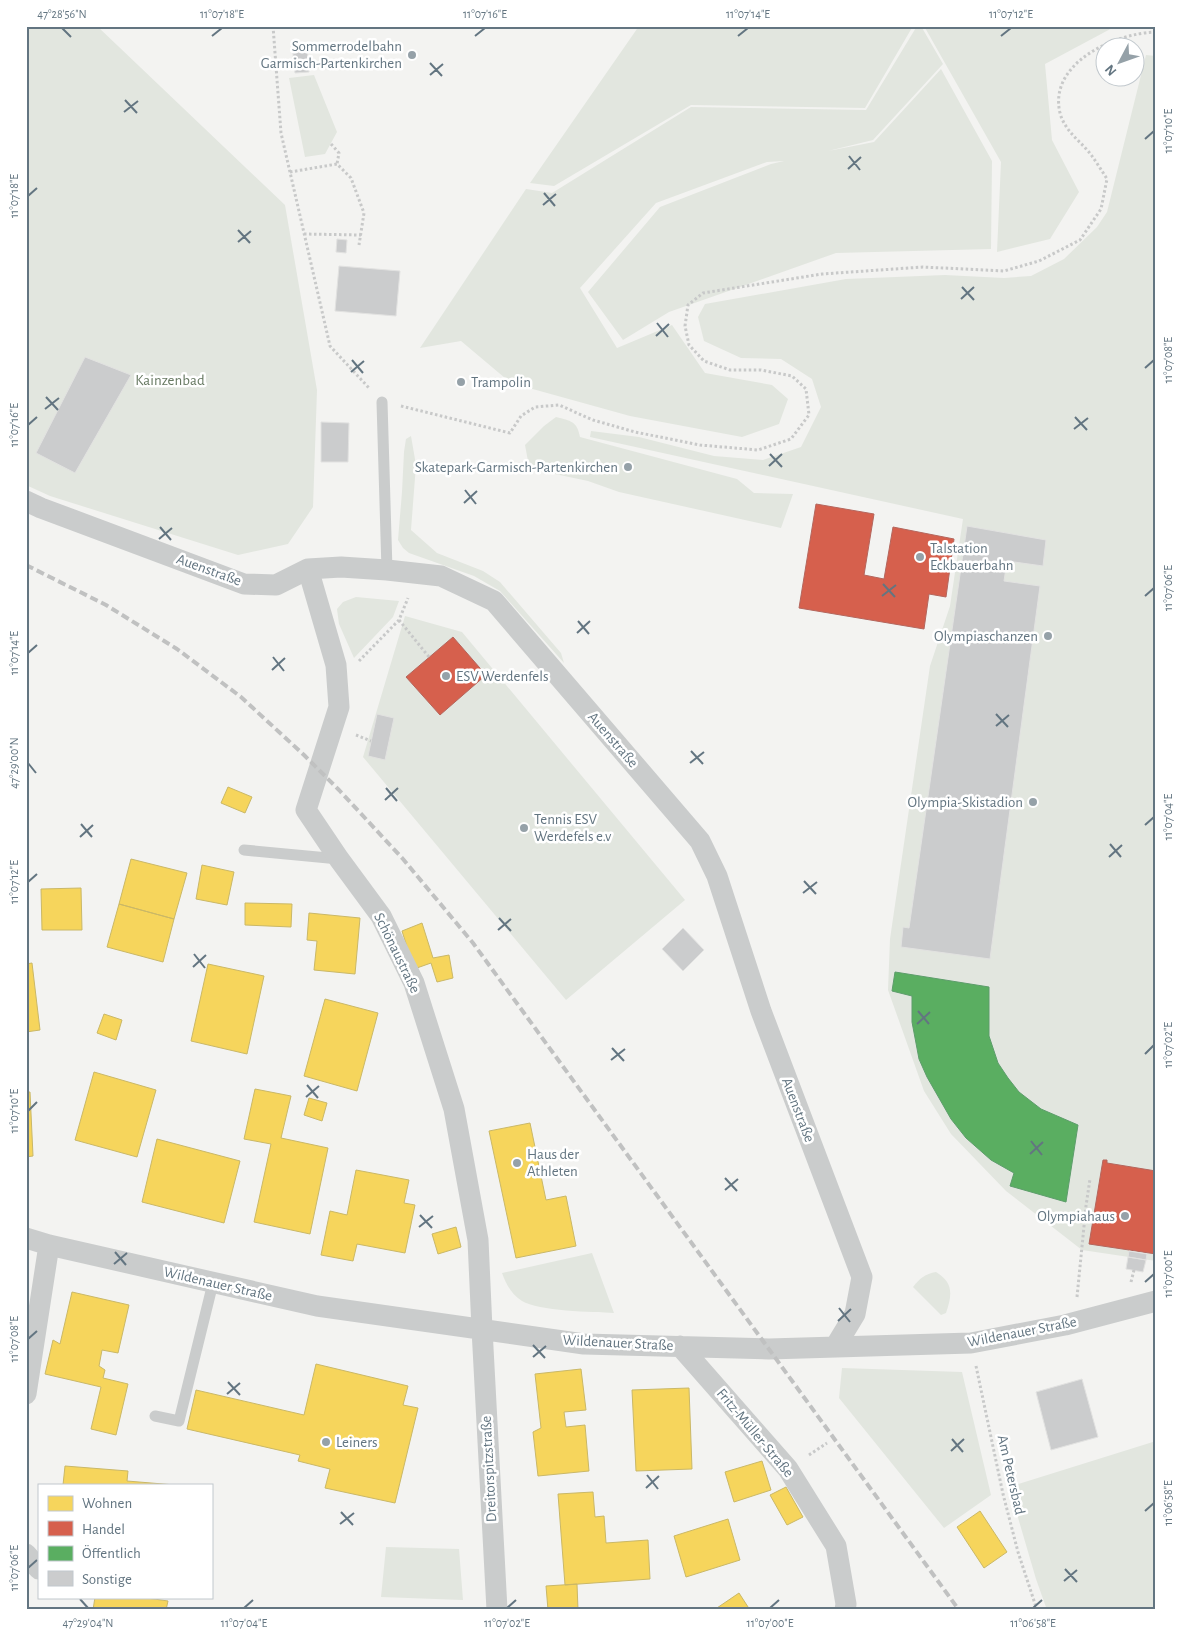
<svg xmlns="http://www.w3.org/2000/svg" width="1182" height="1636" font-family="'Alegreya Sans',sans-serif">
<rect width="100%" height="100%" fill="#f3f3f1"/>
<path fill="#e2e6df" d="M26 26H97L285 205 317 390 313 507 288 544 238 555 50 496 26 485Z
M639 26H913L865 108 691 105 554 186 530 183Z
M917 26H921L943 64 873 140 828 151 874 142 941 69 992 161 991 249 836 253 669 312 623 340 588 292 660 207 771 164 784 161 767 162 656 203 580 288 617 348 672 325 705 373 772 385 788 399 779 424 742 437 630 416 511 383 461 341 420 348 526 189 552 193 691 107 866 110Z
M924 26H1116L1045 64 1052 140 1079 192 1050 239 997 252 1001 162Z
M1146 55 1156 56V1261L1082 1250 1006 1191 951 1134 924 1091 888 990 890 939 930 666 950 606 963 519 590 437 591 431 639 437 714 456 763 460 801 447 821 407 812 379 781 359 741 358 704 341 698 317 705 304 846 279 945 275 1004 278 1031 276 1064 259 1097 227 1107 212Z
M314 75 337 132 325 154 305 157 289 78Z
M556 417C571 421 577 421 580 437L737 479 754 493 793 494 781 528 619 492 588 481 555 474H544L528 461 525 445 544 426Z
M411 436 416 465 411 530 437 553 483 571 500 582 561 653 564 663 500 591 474 576 409 553 403 548 398 540 402 492 404 452 406 439Z
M356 597 399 601 393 617 354 658 339 624 337 609 343 602Z
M405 616 462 632 685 900 566 1000 363 757Z
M592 1253 614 1313C593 1312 538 1311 522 1301 511 1294 506 1284 502 1273Z
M936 1272C954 1283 952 1295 946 1313L941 1315 913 1287C920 1278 925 1274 936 1272Z
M842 1368 962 1372 991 1495 944 1528 839 1398Z
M1156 1441V1610H1047L1036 1579 1009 1487Z
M386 1547 459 1549 463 1600 381 1597Z"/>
<path fill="#f6d55c" stroke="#cab867" d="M228 787 252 797 245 813 221 803Z
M131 859 187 873 174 919 119 904Z
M202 865 234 872 227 905 196 899Z
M81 888 82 930H42L41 889Z
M245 903 292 904 291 927 245 925Z
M119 904 174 919 163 962 107 947Z
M309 913 360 918 355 974 314 970 317 941 307 940Z
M422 923 433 958 449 955 453 978 437 982 431 963 414 969 402 931Z
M32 963 40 1030 26 1032V964Z
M208 964 264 976 247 1054 191 1041Z
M325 999 378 1013 357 1091 304 1076Z
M104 1014 122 1020 116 1040 97 1033Z
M94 1072 156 1090 137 1157 75 1140Z
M255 1089 291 1096 281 1138 328 1148 310 1234 254 1222 271 1144 244 1139Z
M26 1092H30L33 1156 26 1157Z
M309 1098 327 1103 322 1121 304 1115Z
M530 1123 546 1200 566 1196 576 1246 516 1258 489 1131Z
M157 1139 240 1161 224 1223 142 1202Z
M356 1170 409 1180 404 1203 415 1205 405 1253 357 1244 353 1261 321 1255 330 1211 347 1215Z
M456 1227 461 1247 438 1254 432 1234Z
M72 1292 129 1305 118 1353 102 1350 99 1366 105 1370 103 1378 128 1384 116 1435 91 1429 101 1387 45 1374 53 1340 60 1344Z
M316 1364 408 1386 403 1405 418 1408 395 1503 325 1488 330 1469 298 1461 300 1455 187 1429 196 1390 304 1415Z
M581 1369 586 1410 564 1412 566 1427 585 1425 589 1471 538 1476 533 1432 541 1428 535 1374Z
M689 1388 692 1469 636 1471 632 1390Z
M762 1461 771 1490 734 1502 725 1472Z
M65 1466 128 1471 127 1481 175 1485H63Z
M786 1487 803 1517 787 1525 770 1495Z
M593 1492 595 1517 604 1516 606 1543 648 1540 650 1579 565 1585 558 1494Z
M980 1511 1007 1552 984 1568 957 1527Z
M728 1519 740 1560 686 1577 674 1536Z
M577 1584 578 1610H548L546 1586Z
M739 1593 750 1610H714Z
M95 1597H140L168 1601 166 1610H93Z"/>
<path fill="#d6604d" stroke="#b4665d" d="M816 504 874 514 864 575 884 579 893 527 954 539 946 597 929 594 924 629 799 608Z
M453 637 486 675 440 715 406 677Z
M1103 1160H1107V1163L1156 1171V1254L1089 1244Z"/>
<path fill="#5aae61" stroke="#5d9d6b" d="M895 972 989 987V1036L998 1063 1008 1078 1019 1092 1041 1109 1078 1125 1066 1202 1010 1186 1014 1173 991 1160 966 1138 951 1119 927 1077 919 1059 912 1022V996L892 991Z"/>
<path fill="#cbcccd" stroke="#e2e2e1" d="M292 45H307L309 72 295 73Z
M337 239 347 240 346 253 336 252Z
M339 266 400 271 396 316 335 311Z
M85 357 131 375 75 473 36 453Z
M321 422 349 423 348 462H321Z
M967 526 1046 540 1043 566 1007 561 1004 581 1040 586 990 959 901 947 903 927 909 928Z
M377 714 394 718 385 760 368 756Z
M683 928 704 950 683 971 662 949Z
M1129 1251 1147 1254 1146 1260 1128 1257Z
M1128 1257 1146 1260 1143 1272 1126 1269Z
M1082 1379 1098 1437 1051 1450 1036 1392Z"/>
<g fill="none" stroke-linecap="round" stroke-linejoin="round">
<path stroke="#c8c9c9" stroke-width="3" stroke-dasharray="2.5 2.5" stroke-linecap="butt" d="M273 26 281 133 330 346 369 388
M331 144 339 153 337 164
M290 172 337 164 351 178 364 213 359 245
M304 234 361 235
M401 406 510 433 521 416 535 407 559 405 593 420 635 432 700 445 758 450 791 439 809 415 806 389 792 376 761 370H730L704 361 689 345 685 326 688 305 703 293 822 274 923 267 1004 271 1039 261 1080 240 1101 209 1107 179C1102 171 1097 163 1092 156 1082 142 1065 132 1060 113 1048 63 1115 33 1156 32
M399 620 429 657
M359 661 399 620 408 598
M356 735 371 741
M1131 1282 1134 1270
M1077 1297 1086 1206 1090 1179
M976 1366 1003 1494 1018 1552 1037 1610
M809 1455 827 1443"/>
<path stroke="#cacccc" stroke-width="11" d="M382 402 387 570
M244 850 339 859
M155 1416 179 1421 213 1283"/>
<path stroke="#cacccc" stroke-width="21" d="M26 501 41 508 244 584 276 585 308 569 341 567 387 570 441 576 494 601 700 841 717 876 761 1011 862 1277 855 1314 835 1347
M308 569 336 665 339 707 306 810 339 859 381 916 414 983 454 1109 478 1240 482 1329 497 1610
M26 1238 49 1245 317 1306 584 1344 769 1349 971 1343 1065 1325 1156 1301
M680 1346 788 1469 836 1546 846 1604 845 1610
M26 1394 49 1245
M26 1554 39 1569"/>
<path stroke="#c0c1c1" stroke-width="4" stroke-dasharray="8 4" stroke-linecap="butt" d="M26 565 106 605 177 649 241 697 304 755 339 790 403 859 473 943 959 1610"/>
</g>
<path fill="none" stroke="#637581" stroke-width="2" d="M62 28 71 37M212 36 222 28M475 36 485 28M738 36 748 28M1001 36 1011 28M430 63 442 76M430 75 443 64M125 100 137 113M124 112 138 101M1145 139 1154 131M849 156 860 170M848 169 861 157M544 193 555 206M28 196 37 188M543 205 556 194M238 230 250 243M238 242 251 231M962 287 974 300M961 299 974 287M657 323 668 337M656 336 669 324M352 360 363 373M1145 368 1154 360M351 372 364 361M46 397 58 410M45 409 59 398M1075 417 1087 430M28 425 37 417M1074 429 1088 418M770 454 782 467M769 466 782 454M465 490 476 504M464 503 477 491M160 527 171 540M159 539 172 528M883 584 895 597M882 596 896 585M1145 596 1154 588M578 621 589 634M577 633 590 621M28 653 37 645M273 657 284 671M272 670 285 658M996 714 1008 727M996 726 1009 715M691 751 703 764M28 763 36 773M690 763 704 752M386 788 397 801M385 800 398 788M81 824 92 837M1145 825 1154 817M80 837 93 825M1110 844 1121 857M1109 857 1122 845M804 881 816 894M28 882 37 874M803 893 817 882M499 918 511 931M498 930 511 919M194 954 205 968M193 967 206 955M918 1011 929 1024M917 1024 930 1012M612 1048 624 1061M1145 1054 1154 1045M611 1060 625 1049M307 1085 318 1098M306 1097 319 1086M28 1111 37 1102M1031 1141 1042 1155M1030 1154 1043 1142M725 1178 737 1191M725 1190 738 1179M420 1215 432 1228M419 1227 433 1216M115 1252 126 1265M114 1264 127 1253M1145 1282 1154 1274M839 1308 850 1322M838 1321 851 1309M28 1339 37 1331M533 1345 545 1358M533 1357 546 1346M228 1382 240 1395M227 1394 240 1383M952 1439 963 1452M951 1451 964 1439M647 1475 658 1489M646 1488 659 1476M1145 1511 1154 1503M341 1512 353 1525M340 1524 354 1513M28 1568 37 1560M1065 1569 1077 1582M1064 1581 1077 1570M80 1599 88 1608M244 1608 253 1600M507 1608 516 1600M770 1608 779 1600M1033 1608 1042 1600"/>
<g fill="#95a1a8" stroke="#fff" stroke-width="2">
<circle cx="412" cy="55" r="5"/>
<circle cx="461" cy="382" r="5"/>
<circle cx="628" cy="467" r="5"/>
<circle cx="920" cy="557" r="5"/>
<circle cx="1048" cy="636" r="5"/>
<circle cx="446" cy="676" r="5"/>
<circle cx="1033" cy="802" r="5"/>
<circle cx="524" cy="828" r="5"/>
<circle cx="517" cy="1163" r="5"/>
<circle cx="1125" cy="1216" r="5"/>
<circle cx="326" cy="1442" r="5"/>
</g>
<g text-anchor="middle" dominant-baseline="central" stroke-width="5" stroke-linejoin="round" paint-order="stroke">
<g font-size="15" fill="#637581" stroke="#fff" text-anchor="start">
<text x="402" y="46" text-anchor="end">Sommerrodelbahn<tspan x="402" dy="17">Garmisch-Partenkirchen</tspan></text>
<text x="471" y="382">Trampolin</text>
<text x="618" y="467" text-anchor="end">Skatepark-Garmisch-Partenkirchen</text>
<text x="930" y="548">Talstation<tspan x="930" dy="17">Eckbauerbahn</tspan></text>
<text x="1038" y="636" text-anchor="end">Olympiaschanzen</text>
<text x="456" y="676">ESV Werdenfels</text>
<text x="1023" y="802" text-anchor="end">Olympia-Skistadion</text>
<text x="534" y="819">Tennis ESV<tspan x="534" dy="17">Werdefels e.v</tspan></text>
<text x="527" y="1154">Haus der<tspan x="527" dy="17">Athleten</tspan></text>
<text x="1115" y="1216" text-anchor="end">Olympiahaus</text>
<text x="336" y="1442">Leiners</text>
</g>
<g font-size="15" fill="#677962" stroke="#fff">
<text x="170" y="380">Kainzenbad</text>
</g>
<g font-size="15" fill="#637581" stroke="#fff">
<text transform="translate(209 570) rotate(20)">Auenstraße</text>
<text transform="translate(613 740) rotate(49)">Auenstraße</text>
<text transform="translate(397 953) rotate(64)">Schönaustraße</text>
<text transform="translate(798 1110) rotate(69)">Auenstraße</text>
<text transform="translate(218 1284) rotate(13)">Wildenauer Straße</text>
<text transform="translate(1022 1332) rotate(-11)">Wildenauer Straße</text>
<text transform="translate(618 1343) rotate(3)">Wildenauer Straße</text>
<text transform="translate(755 1433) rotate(50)">Fritz-Müller-Straße</text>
<text transform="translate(489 1469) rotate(-93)">Dreitorspitzstraße</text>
<text transform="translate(1011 1475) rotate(77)">Am Petersbad</text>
</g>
</g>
<rect width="1182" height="1636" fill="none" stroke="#ffffff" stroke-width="55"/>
<rect x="38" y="1484" width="175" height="115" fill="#ffffff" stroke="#c1c8cd"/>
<rect x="48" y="1496" width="25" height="15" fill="#f6d55c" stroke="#c1c8cd"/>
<text x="82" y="1508" font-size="15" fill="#637581">Wohnen</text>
<rect x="48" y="1521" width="25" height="15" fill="#d6604d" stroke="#c1c8cd"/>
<text x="82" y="1534" font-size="15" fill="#637581">Handel</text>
<rect x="48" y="1546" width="25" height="15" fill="#5aae61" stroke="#c1c8cd"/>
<text x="82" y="1558" font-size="15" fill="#637581">Öffentlich</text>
<rect x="48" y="1571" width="25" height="15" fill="#cbcccd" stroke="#c1c8cd"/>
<text x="82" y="1584" font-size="15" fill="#637581">Sonstige</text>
<g transform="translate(1120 62) rotate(229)"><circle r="24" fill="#ffffff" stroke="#c1c8cd"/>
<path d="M0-4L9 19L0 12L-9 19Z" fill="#95a1a8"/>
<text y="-8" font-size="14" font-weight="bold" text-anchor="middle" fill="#637581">N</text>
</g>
<rect x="28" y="28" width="1126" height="1580" fill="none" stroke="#637581" stroke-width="2"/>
<g font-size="12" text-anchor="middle" fill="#637581">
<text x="62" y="18">47°28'56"N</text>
<text x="222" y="18">11°07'18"E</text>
<text x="485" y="18">11°07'16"E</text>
<text x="748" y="18">11°07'14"E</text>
<text x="1011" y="18">11°07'12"E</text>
<text transform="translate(1168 131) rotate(-90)" y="4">11°07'10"E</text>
<text transform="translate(14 196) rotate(-90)" y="4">11°07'18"E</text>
<text transform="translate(1168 360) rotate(-90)" y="4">11°07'08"E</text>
<text transform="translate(14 425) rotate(-90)" y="4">11°07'16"E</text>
<text transform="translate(1168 588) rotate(-90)" y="4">11°07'06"E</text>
<text transform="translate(14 653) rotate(-90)" y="4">11°07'14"E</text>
<text transform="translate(14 763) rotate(-90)" y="4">47°29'00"N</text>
<text transform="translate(1168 817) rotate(-90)" y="4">11°07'04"E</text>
<text transform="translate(14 882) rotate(-90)" y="4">11°07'12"E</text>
<text transform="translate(1168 1045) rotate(-90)" y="4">11°07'02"E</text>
<text transform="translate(14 1111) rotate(-90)" y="4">11°07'10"E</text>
<text transform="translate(1168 1274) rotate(-90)" y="4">11°07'00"E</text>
<text transform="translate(14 1339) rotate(-90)" y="4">11°07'08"E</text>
<text transform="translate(1168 1503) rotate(-90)" y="4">11°06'58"E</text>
<text transform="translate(14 1568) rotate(-90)" y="4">11°07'06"E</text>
<text x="88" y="1627">47°29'04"N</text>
<text x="244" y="1627">11°07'04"E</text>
<text x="507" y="1627">11°07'02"E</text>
<text x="770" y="1627">11°07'00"E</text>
<text x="1033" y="1627">11°06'58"E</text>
</g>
</svg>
